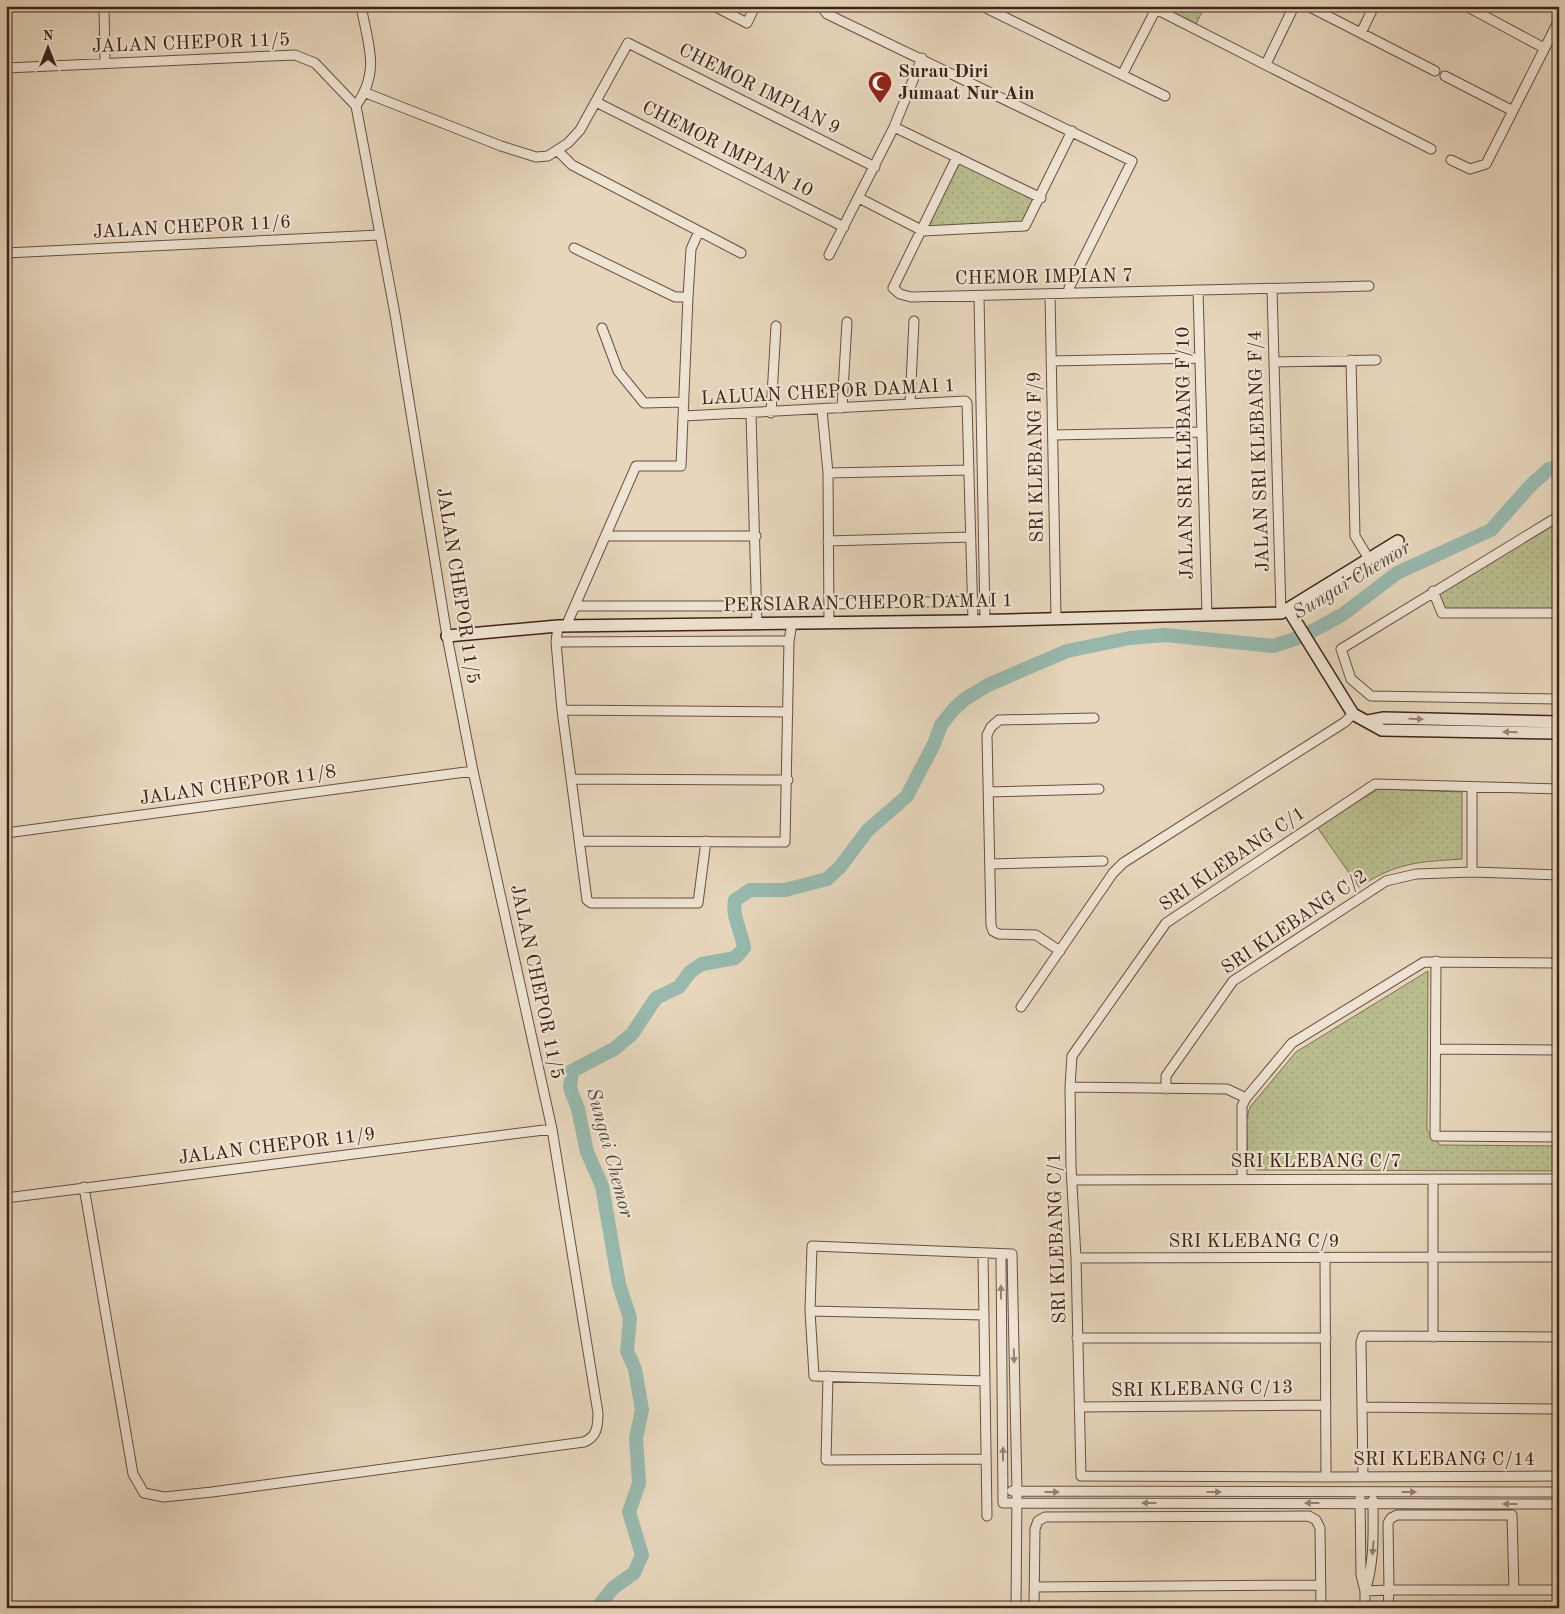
<svg xmlns="http://www.w3.org/2000/svg" width="1565" height="1614" font-family="'Old Standard TT',serif">
<defs>
<pattern id="green-dots" width="8" height="8" patternUnits="userSpaceOnUse" patternTransform="scale(1.25)"><rect width="8" height="8" fill="#b9bd8e"/><path d="M2 2h.1M6 6h.1" fill="none" stroke="#a0a27a" stroke-width="1.8" stroke-linecap="round"/></pattern>
</defs>
<rect width="100%" height="100%" fill="#e7d6bc"/>
<filter id="stains"><feTurbulence type="fractalNoise" baseFrequency=".004" numOctaves="4"/><feColorMatrix values="0 0 0 0 .2 0 0 0 0 .09 0 0 0 0 .02 0 0 0 .5 -.17"/></filter>
<radialGradient id="worn" r=".72"><stop offset=".6" stop-color="#630" stop-opacity="0"/><stop offset="1" stop-color="#630" stop-opacity=".3"/></radialGradient>
<path fill="url(#green-dots)" stroke="#7c7052" d="M1160 6H1205L1196 24Z
M957 157 1041 198 1025 226 923 231Z
M1559 516V613H1442L1433 591Z
M1378 789 1462 792V859C1418 862 1398 862 1359 887L1317 827Z
M1428 971 1427 1130 1440 1145 1559 1146V1171L1257 1170 1248 1164 1246 1121 1250 1107 1296 1052Z"/>
<g fill="none" stroke-linecap="round" stroke-linejoin="round">
<path stroke="#97b9ae" stroke-width="14" d="M597 1608 613 1588 634 1573 642 1555 629 1512 639 1483 636 1438 642 1410 635 1369 627 1351 630 1318 619 1284 602 1186 587 1152 578 1109 570 1088 572 1071 614 1049 632 1034 656 998 679 987 690 972 702 964 735 958 744 948C741 929 732 918 735 900L750 890H785L827 879 840 867 868 830 907 796 934 744 941 725 953 710 965 699 988 685 1067 651 1130 638 1165 635 1273 646 1301 637 1342 615 1397 573 1491 530 1531 485 1549 469 1559 466"/>
<defs>
<path id="street" d="M104 6 105 63
M714 6 747 23 755 6
M821 6 827 14 1132 161 1069 288
M982 6 1165 96
M1150 6 1431 149
M1308 6 1435 71
M1466 6 1544 48
M1361 33 1374 6
M1266 64 1294 6
M6 68 295 55 315 63 356 106 395 314 447 636 473 771 552 1129 598 1413C598 1426 597 1437 584 1442L212 1492 164 1497 144 1493 133 1474 84 1187
M1122 75 1156 9
M1445 76 1513 111
M366 93 501 146 536 157 548 156 568 143 580 130 628 43 875 167
M596 102 844 227
M356 106C381 71 368 45 361 6
M894 127 1041 198
M558 151 572 165 741 253
M957 157 893 288 900 294 911 297 1369 286
M1451 160 1470 169 1486 164 1559 20
M859 198 923 231 1025 226 1072 131
M574 248 675 297H688L691 249 699 231
M6 253 379 235
M829 255 894 127 922 58
M1272 289 1281 613
M1198 290 1207 615
M1050 294 1056 618
M979 296 985 620
M602 328 618 371 644 403 684 402
M1351 360 1355 536 1369 559
M1051 361 1200 358
M1274 362 1376 360
M910 404 914 321
M842 408 847 322
M822 410 828 473 829 623
M771 413 776 326
M751 414 757 624
M684 416 965 401 967 403 973 620
M1054 435 1202 432
M828 473 969 470
M1559 516 1341 649 1351 679 1371 696 1559 699
M606 536H756
M828 541 970 537
M1433 591 1442 613H1559
M829 604 972 601
M575 606H757
M558 626 556 642 562 710 587 900 591 903H698L706 841
M566 626 636 466H681L688 297
M556 642 789 641
M562 710 788 712
M571 779 788 780
M1472 787V872
M988 792 1099 789
M6 833 473 771
M580 841 785 842 789 641 792 623
M990 864 1103 861
M1060 951 1036 935 999 934 993 931 991 925 987 735 991 727 999 720 1094 718
M1436 961 1435 1136 1559 1137
M1021 1007 1113 873 1123 863 1345 722 1353 714
M1436 1049 1559 1050
M1070 1087 1227 1089 1246 1098
M1166 1089V1076L1233 981 1386 881 1416 874 1472 872 1559 875
M1242 1178V1106L1246 1098 1292 1043 1424 962 1559 963
M1433 1179V1337
M1073 1180 1559 1179
M6 1198 552 1129
M983 1253 987 1516
M1001 1254 1003 1503 1559 1504
M1076 1258 1559 1257
M1325 1258 1326 1477 1081 1476 1076 1258 1071 1167 1070 1087 1072 1056 1166 923 1375 784 1559 789
M810 1311 984 1315
M1077 1338H1326
M828 1376 826 1460 986 1459
M985 1381 814 1376 810 1311 812 1246 1012 1254 1017 1491 1016 1608
M1079 1407 1326 1405
M1362 1407 1559 1409
M1329 1477 1559 1476
M1363 1477 1361 1342 1363 1336 1559 1337
M1012 1491 1559 1492
M1360 1498 1361 1575 1365 1591V1608
M1034 1587 1321 1585
M1514 1590 1512 1515H1397L1391 1518 1388 1523 1389 1590H1559
M1365 1591C1375 1561 1373 1531 1373 1500
M1365 1591 1389 1590 1388 1608
M1034 1608 1035 1529 1038 1521 1045 1517 1309 1516 1316 1520 1320 1528 1321 1608"/>
<path id="secondary" d="M1288 609 1353 714 1382 730 1559 733
M447 636 558 626 965 621 1281 613 1398 541
M1368 721 1384 718 1559 722"/>
</defs>
<use href="#street" stroke="#694f40" stroke-width="11"/>
<use href="#secondary" stroke="#3f2216" stroke-width="14"/>
<use href="#street" stroke="#efe4d3" stroke-width="9"/>
<use href="#secondary" stroke="#efe4d3" stroke-width="11"/>
</g>
<defs><path id="oneway-solid" d="M-6-.8H1V-3.2L6.5 0L1 3.2V.8H-6Z" transform="scale(1.25)"/></defs>
<g fill="#978374">
<use href="#oneway-solid" transform="translate(1416 719) rotate(1)"/>
<use href="#oneway-solid" transform="translate(1510 732) rotate(-179)"/>
<use href="#oneway-solid" transform="translate(1001 1292) rotate(-90)"/>
<use href="#oneway-solid" transform="translate(1014 1356) rotate(89)"/>
<use href="#oneway-solid" transform="translate(1003 1454) rotate(-90)"/>
<use href="#oneway-solid" transform="translate(1052 1492)"/>
<use href="#oneway-solid" transform="translate(1214 1492)"/>
<use href="#oneway-solid" transform="translate(1409 1492)"/>
<use href="#oneway-solid" transform="translate(1149 1503) rotate(-180)"/>
<use href="#oneway-solid" transform="translate(1312 1503) rotate(-180)"/>
<use href="#oneway-solid" transform="translate(1510 1504) rotate(-180)"/>
<use href="#oneway-solid" transform="translate(1373 1548) rotate(95)"/>
</g>
<defs>
<symbol id="mosque-pin" viewBox="-11 -11 22 30"><path d="M0 17L-7.5 6A9.5 9.5 0 1 1 7.5 6Z" fill="#8f2418" stroke="#efe4d3"/><path d="M3.5-4.9A6 6 0 1 0 3.5 4.9A5 5 0 1 1 3.5-4.9Z" fill="#fff"/></symbol>
</defs>
<g fill-rule="evenodd">
<use href="#mosque-pin" x="866" y="69" width="28" height="38"/>
</g>
<g text-anchor="middle" dominant-baseline="central" stroke-width="4.5" stroke-linejoin="round" paint-order="stroke">
<g font-size="19" fill="#3f2216" stroke="#efe4d3">
<text transform="translate(191 44) rotate(-2)">JALAN CHEPOR 11/5</text>
<text transform="translate(759 90) rotate(27)">CHEMOR IMPIAN 9</text>
<text transform="translate(727 150) rotate(27)">CHEMOR IMPIAN 10</text>
<text transform="translate(192 228) rotate(-3)">JALAN CHEPOR 11/6</text>
<text transform="translate(1044 278) rotate(-1)">CHEMOR IMPIAN 7</text>
<text transform="translate(828 393) rotate(-3)">LALUAN CHEPOR DAMAI 1</text>
<text transform="translate(1260 451) rotate(-92)">JALAN SRI KLEBANG F/4</text>
<text transform="translate(1186 453) rotate(-91)">JALAN SRI KLEBANG F/10</text>
<text transform="translate(1037 457) rotate(-91)">SRI KLEBANG F/9</text>
<text transform="translate(457 586) rotate(81)">JALAN CHEPOR 11/5</text>
<text transform="translate(868 604) rotate(-1)">PERSIARAN CHEPOR DAMAI 1</text>
<text transform="translate(238 786) rotate(-8)">JALAN CHEPOR 11/8</text>
<text transform="translate(1233 860) rotate(-34)">SRI KLEBANG C/1</text>
<text transform="translate(1295 923) rotate(-34)">SRI KLEBANG C/2</text>
<text transform="translate(536 982) rotate(78)">JALAN CHEPOR 11/5</text>
<text transform="translate(277 1147) rotate(-7)">JALAN CHEPOR 11/9</text>
<text x="1316" y="1162">SRI KLEBANG C/7</text>
<text transform="translate(1058 1238) rotate(-92)">SRI KLEBANG C/1</text>
<text x="1254" y="1242">SRI KLEBANG C/9</text>
<text transform="translate(1202 1390) rotate(-1)">SRI KLEBANG C/13</text>
<text x="1444" y="1460">SRI KLEBANG C/14</text>
</g>
<g font-size="19" font-weight="bold" fill="#3f2216" stroke="#efe4d3" text-anchor="start">
<text x="898" y="72">Surau Diri<tspan x="898" dy="22">Jumaat Nur Ain</tspan></text>
</g>
<g font-size="20" font-style="italic" fill="#55483c" stroke="#efe4d3">
<text transform="translate(1352 581) rotate(-31)">Sungai Chemor</text>
<text transform="translate(609 1153) rotate(75)">Sungai Chemor</text>
</g>
</g>
<rect width="1565" height="1614" fill="none" stroke="#e7d6bc" stroke-width="25"/>
<rect x="8" y="8" width="1550" height="1599" fill="none" stroke="#3f2216" stroke-width="2.5"/>
<rect x="12" y="12" width="1540" height="1589" fill="none" stroke="#3f2216"/>
<g transform="translate(48 48)" stroke="#efe4d3" stroke-width="4" paint-order="stroke">
<path d="M0-4L9 19L0 12L-9 19Z" fill="#3f2216"/>
<text y="-8" font-size="14" font-weight="bold" text-anchor="middle" fill="#3f2216">N</text>
</g>
<rect width="100%" height="100%" filter="url(#stains)"/>
<rect width="100%" height="100%" fill="url(#worn)"/>
</svg>
